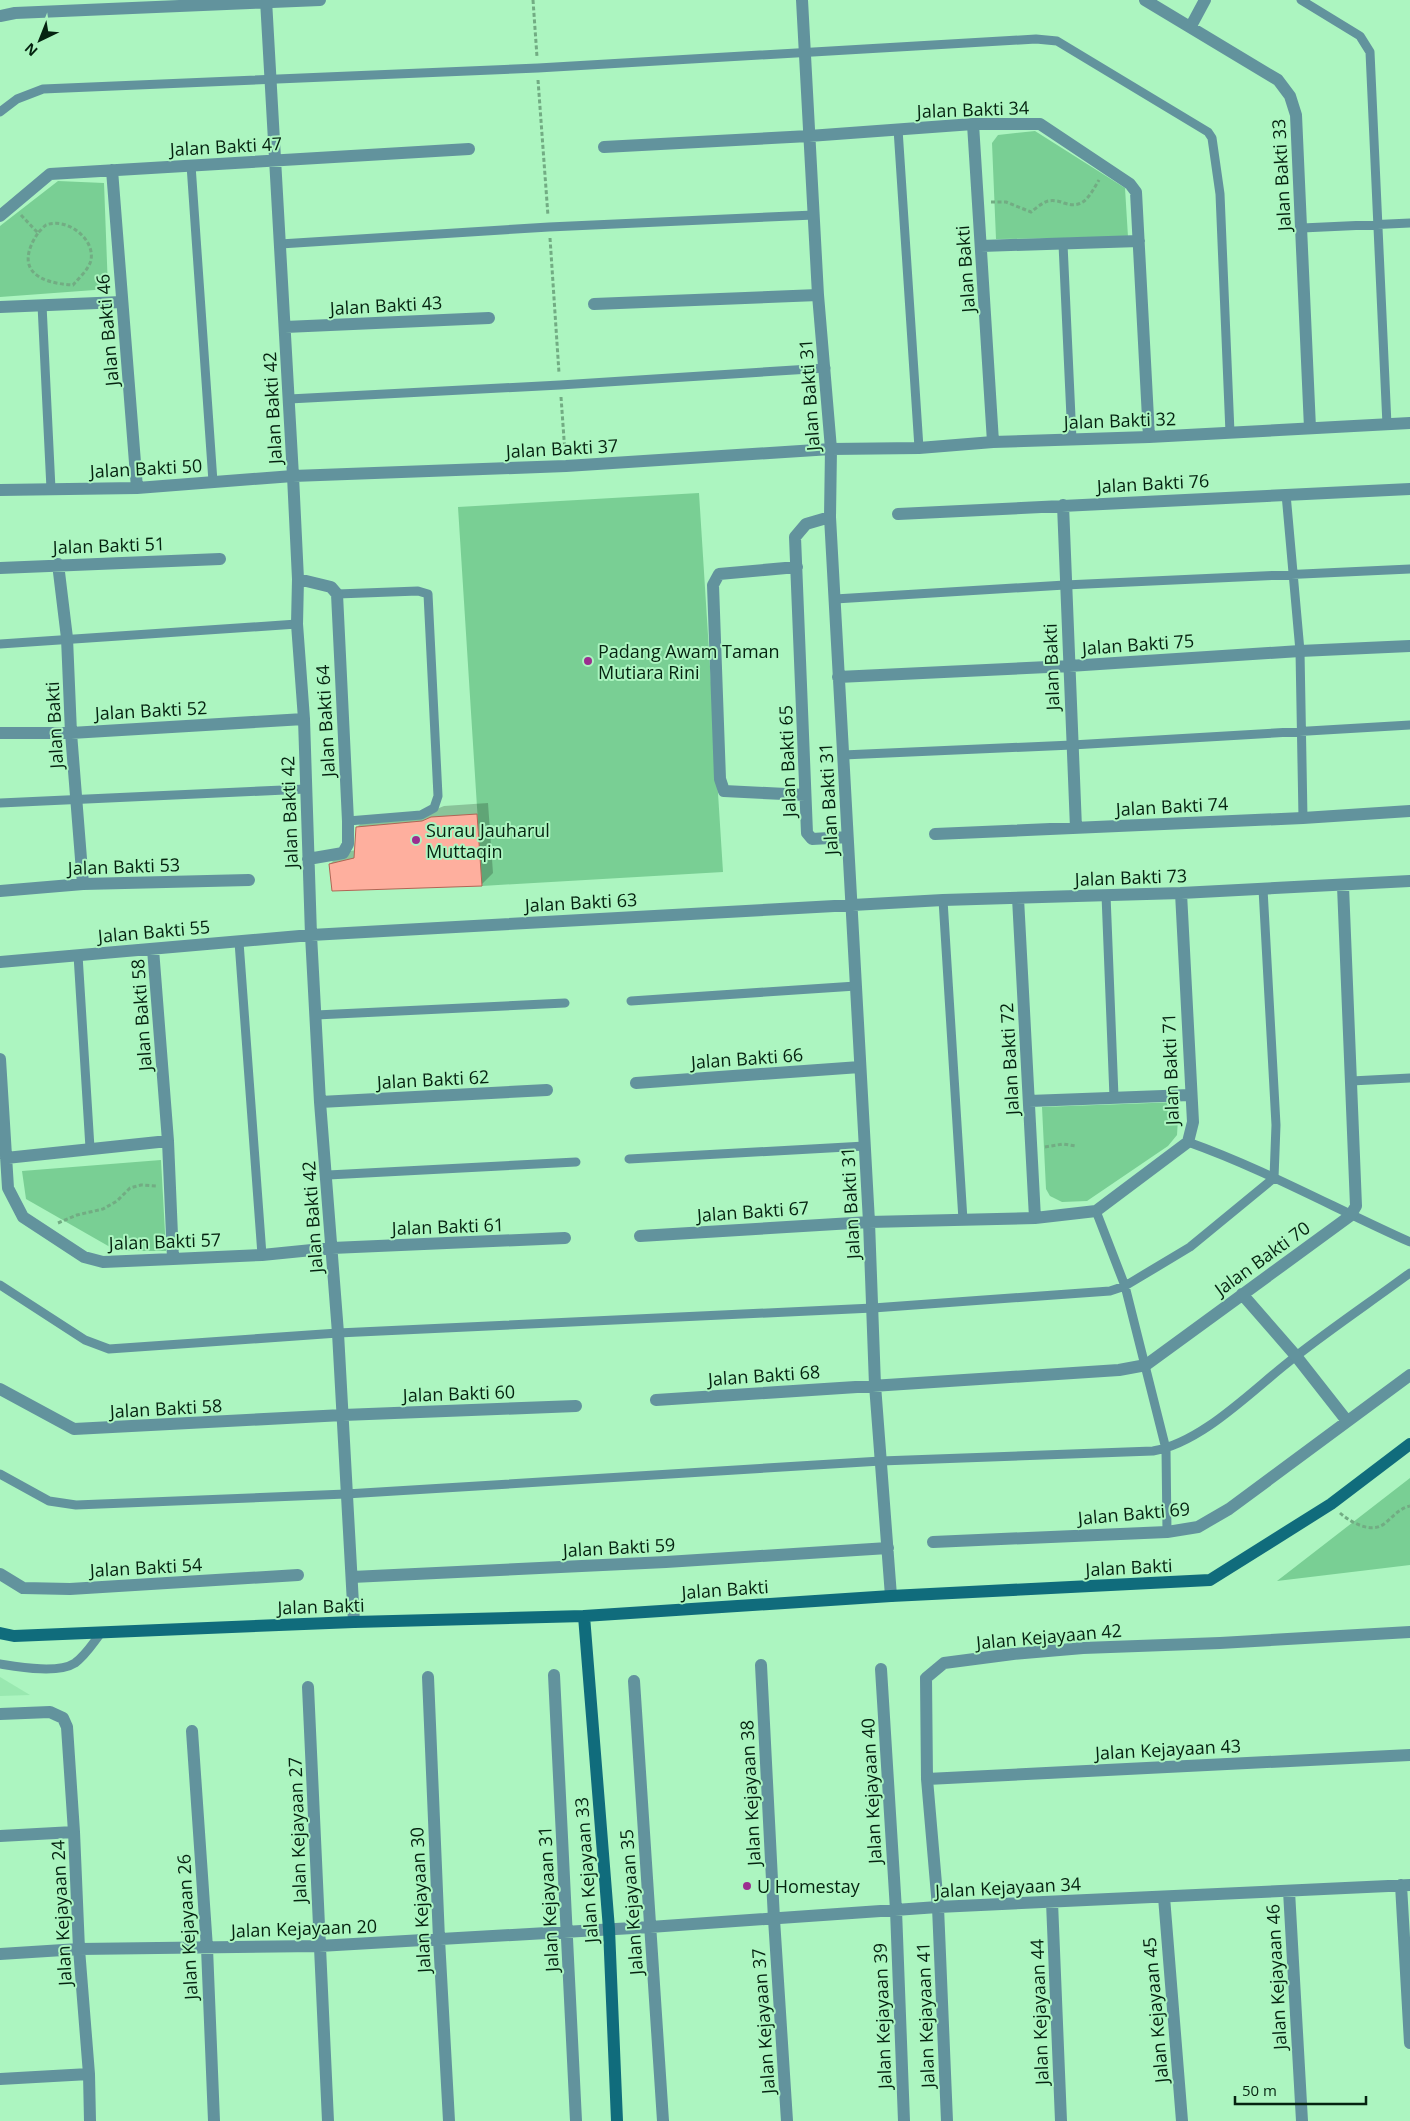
<svg xmlns="http://www.w3.org/2000/svg" width="1410" height="2121" font-family="'Open Sans',sans-serif">
<rect width="100%" height="100%" fill="#acf5c0"/>
<path fill="#99e8b0" d="M0 1677 30 1695 0 1696Z"/>
<path fill="#79cf94" d="M1035 131 1125 188 1128 237 996 239 992 143 998 135Z
M58 181 104 183 108 289 0 297V226Z
M699 493 723 872 482 886 458 507Z
M1179 1102 1177 1135 1168 1146 1087 1201 1062 1202 1050 1196 1046 1189 1042 1107Z
M161 1160 166 1251H117L26 1199 22 1171Z
M1410 1478V1565L1277 1581Z"/>
<path fill="#0003" d="M488 803 493 873 481 885 330 864 341 853 356 850 357 827 369 816 434 810 444 806Z"/>
<path fill="#feaf9e" stroke="#b26555" d="M477 814 482 886 332 891 329 864 354 858 356 827 422 821 431 817Z"/>
<g fill="none" stroke-linecap="round" stroke-linejoin="round">
<path stroke="#72ac83" stroke-width="3" stroke-dasharray="4 2.5" stroke-linecap="butt" d="M533 0 537 57
M538 80 548 216
M991 202H1006L1031 212C1036 208 1042 203 1048 201 1053 200 1059 201 1064 203 1084 210 1090 195 1099 180
M21 215 38 233C40 231 44 226 46 225 66 217 95 238 91 260 89 269 79 278 73 285 37 283 14 269 38 233
M550 238 559 373
M561 397 565 453
M1045 1147 1063 1144 1076 1146
M58 1223 77 1215 103 1209 117 1201 130 1188 141 1185 157 1186
M1340 1513C1350 1522 1371 1534 1384 1524 1393 1517 1398 1509 1410 1506"/>
<path stroke="#62939d" stroke-width="9" d="M1301 0 1360 36 1370 52 1387 425
M0 112 17 99 43 89 538 68 1036 39 1057 41 1208 132 1212 138 1220 194 1230 433
M898 129 919 448
M191 165 213 482
M1302 228 1410 223
M280 244 549 227 814 215
M1063 244 1072 439
M42 305 51 489
M289 399 560 385 826 368
M1286 494 1300 651 1303 818
M337 594 418 591 428 594 438 796 434 808 421 815 348 821
M835 599 1065 585 1410 569
M0 644 297 624
M843 755 1072 745 1410 725
M0 803 306 789
M1106 895 1114 1097
M943 900 963 1220
M239 942 262 1255
M78 955 90 1148
M631 1001 856 986
M316 1015 565 1003
M1351 1081 1410 1078
M1188 1142C1264 1169 1336 1209 1410 1242
M629 1159 865 1146
M328 1175 576 1162
M1096 1211 1125 1286 1166 1449 1167 1532
M0 1285 85 1340 109 1349 338 1333 873 1308 1110 1291 1125 1286 1190 1247 1274 1178 1276 1125 1263 889
M0 1474 49 1501 76 1505 346 1494 881 1461 1153 1451C1204 1442 1254 1388 1295 1357 1332 1328 1372 1301 1410 1273
M0 1664C19 1667 58 1674 75 1663 86 1655 93 1643 101 1633"/>
<path stroke="#62939d" stroke-width="12" d="M266 0 293 476 298 579 297 624 304 719 311 935 320 1102 338 1333 354 1622
M802 0 818 295 831 449 830 517 869 1222 875 1385 891 1596
M1145 0 1278 80 1290 96 1296 115 1310 428
M0 16 15 13 320 0
M1191 26 1205 0
M973 124 993 442
M604 147 809 136 973 124H1040L1130 184 1136 192 1149 437
M112 170 137 488
M0 216 50 174 469 149
M981 246 1139 241
M594 304 818 295
M0 307 122 302
M285 327 489 318
M0 490 137 488 293 476 566 466 831 449 919 448 993 442 1149 437 1410 423
M1063 505 1076 828
M898 514 1410 489
M830 517 806 524 795 537 807 833 812 839 847 837
M58 564 67 638 71 733 83 884
M797 567 719 574 713 585 720 779 724 791 805 795
M0 568 220 559
M298 579 331 587 337 594 348 821V844L343 853 308 859
M838 677 1069 666 1300 651 1410 646
M0 733H71L304 719
M935 834 1303 818 1410 811
M0 891 83 884 249 880
M1018 898 1035 1218
M153 949 168 1141 173 1259
M0 962 311 935 943 900 1181 893 1410 881
M0 1059 8 1188 23 1217 84 1257 103 1262 173 1259 262 1255 332 1248 565 1238
M636 1083 860 1067
M1029 1101 1190 1095
M320 1102 547 1090
M6 1158 168 1141
M640 1236 869 1222 1035 1218 1096 1211 1188 1142 1193 1122 1181 893
M1242 1294 1296 1356 1347 1421
M0 1389 74 1429 343 1415 576 1406
M656 1400 1119 1370 1146 1365 1350 1216 1356 1206 1343 886
M933 1542 1167 1532 1198 1527 1229 1509 1410 1375
M0 1574 23 1588 70 1589 298 1575
M352 1577 666 1562 888 1548
M761 1665 774 1919 787 2121
M881 1669 896 1910 904 2121
M554 1675 576 2121
M428 1677 439 1939 449 2121
M634 1681 663 2121
M308 1687 328 2121
M0 1714 50 1712 63 1718 67 1727 74 1832 79 1949 89 2074 90 2121
M192 1731 207 1948 214 2121
M927 1779 1410 1755
M0 1836 74 1832
M1401 1885 1410 2043
M1289 1891 1302 2121
M1164 1897 1182 2121
M1052 1902 1061 2121
M0 1954 79 1949 319 1946 650 1927 938 1907 1410 1885
M0 2079 89 2074
M947 2121 938 1907 927 1779 926 1678 944 1663 1013 1654 1083 1648 1220 1643 1410 1632"/>
<path stroke="#106c7c" stroke-width="12" d="M584 1616 609 1929 617 2121
M0 1633 14 1636 354 1622 584 1616 891 1596 1210 1580 1331 1504 1410 1444"/>
</g>
<g fill="#9b2e8f" stroke="#acf5c0" stroke-width="2">
<circle cx="588" cy="661" r="5"/>
<circle cx="416" cy="840" r="5"/>
<circle cx="747" cy="1886" r="5"/>
</g>
<g text-anchor="middle" dominant-baseline="central" stroke-width="4" stroke-linejoin="round" paint-order="stroke">
<g font-size="18" fill="#052310" stroke="#acf5c0">
<text transform="translate(973 109) rotate(-2)">Jalan Bakti 34</text>
<text transform="translate(226 146) rotate(-3)">Jalan Bakti 47</text>
<text transform="translate(1281 175) rotate(-93)">Jalan Bakti 33</text>
<text transform="translate(965 269) rotate(-94)">Jalan Bakti</text>
<text transform="translate(386 305) rotate(-3)">Jalan Bakti 43</text>
<text transform="translate(107 330) rotate(-95)">Jalan Bakti 46</text>
<text transform="translate(809 395) rotate(-94)">Jalan Bakti 31</text>
<text transform="translate(272 408) rotate(-93)">Jalan Bakti 42</text>
<text transform="translate(1120 420) rotate(-2)">Jalan Bakti 32</text>
<text transform="translate(562 448) rotate(-3)">Jalan Bakti 37</text>
<text transform="translate(146 468) rotate(-3)">Jalan Bakti 50</text>
<text transform="translate(1153 483) rotate(-3)">Jalan Bakti 76</text>
<text transform="translate(109 545) rotate(-2)">Jalan Bakti 51</text>
<text transform="translate(1138 644) rotate(-4)">Jalan Bakti 75</text>
<text transform="translate(1051 667) rotate(-92)">Jalan Bakti</text>
<text transform="translate(151 710) rotate(-3)">Jalan Bakti 52</text>
<text transform="translate(325 721) rotate(-93)">Jalan Bakti 64</text>
<text transform="translate(54 725) rotate(-93)">Jalan Bakti</text>
<text transform="translate(787 761) rotate(-92)">Jalan Bakti 65</text>
<text transform="translate(828 799) rotate(-93)">Jalan Bakti 31</text>
<text transform="translate(1172 806) rotate(-3)">Jalan Bakti 74</text>
<text transform="translate(289 812) rotate(-92)">Jalan Bakti 42</text>
<text transform="translate(124 866) rotate(-2)">Jalan Bakti 53</text>
<text transform="translate(1131 877) rotate(-2)">Jalan Bakti 73</text>
<text transform="translate(581 902) rotate(-3)">Jalan Bakti 63</text>
<text transform="translate(154 931) rotate(-5)">Jalan Bakti 55</text>
<text transform="translate(141 1015) rotate(-94)">Jalan Bakti 58</text>
<text transform="translate(747 1058) rotate(-4)">Jalan Bakti 66</text>
<text transform="translate(1009 1059) rotate(-93)">Jalan Bakti 72</text>
<text transform="translate(1170 1069) rotate(-92)">Jalan Bakti 71</text>
<text transform="translate(433 1079) rotate(-3)">Jalan Bakti 62</text>
<text transform="translate(850 1203) rotate(-93)">Jalan Bakti 31</text>
<text transform="translate(753 1211) rotate(-4)">Jalan Bakti 67</text>
<text transform="translate(312 1217) rotate(-94)">Jalan Bakti 42</text>
<text transform="translate(448 1226) rotate(-2)">Jalan Bakti 61</text>
<text transform="translate(165 1241) rotate(-2)">Jalan Bakti 57</text>
<text transform="translate(1262 1258) rotate(-36)">Jalan Bakti 70</text>
<text transform="translate(764 1375) rotate(-4)">Jalan Bakti 68</text>
<text transform="translate(459 1393) rotate(-2)">Jalan Bakti 60</text>
<text transform="translate(166 1408) rotate(-3)">Jalan Bakti 58</text>
<text transform="translate(1134 1513) rotate(-5)">Jalan Bakti 69</text>
<text transform="translate(619 1547) rotate(-3)">Jalan Bakti 59</text>
<text transform="translate(146 1567) rotate(-3)">Jalan Bakti 54</text>
<text transform="translate(1129 1567) rotate(-3)">Jalan Bakti</text>
<text transform="translate(725 1589) rotate(-4)">Jalan Bakti</text>
<text transform="translate(321 1606) rotate(-2)">Jalan Bakti</text>
<text transform="translate(1049 1636) rotate(-5)">Jalan Kejayaan 42</text>
<text transform="translate(1168 1749) rotate(-3)">Jalan Kejayaan 43</text>
<text transform="translate(871 1791) rotate(-93)">Jalan Kejayaan 40</text>
<text transform="translate(750 1793) rotate(-93)">Jalan Kejayaan 38</text>
<text transform="translate(297 1830) rotate(-92)">Jalan Kejayaan 27</text>
<text transform="translate(586 1870) rotate(-94)">Jalan Kejayaan 33</text>
<text transform="translate(1008 1887) rotate(-3)">Jalan Kejayaan 34</text>
<text transform="translate(548 1899) rotate(-93)">Jalan Kejayaan 31</text>
<text transform="translate(420 1900) rotate(-93)">Jalan Kejayaan 30</text>
<text transform="translate(631 1902) rotate(-94)">Jalan Kejayaan 35</text>
<text transform="translate(61 1913) rotate(-93)">Jalan Kejayaan 24</text>
<text transform="translate(187 1927) rotate(-93)">Jalan Kejayaan 26</text>
<text transform="translate(304 1928) rotate(-2)">Jalan Kejayaan 20</text>
<text transform="translate(1276 1977) rotate(-93)">Jalan Kejayaan 46</text>
<text transform="translate(1155 2010) rotate(-95)">Jalan Kejayaan 45</text>
<text transform="translate(1039 2012) rotate(-92)">Jalan Kejayaan 44</text>
<text transform="translate(925 2015) rotate(-92)">Jalan Kejayaan 41</text>
<text transform="translate(882 2016) rotate(-92)">Jalan Kejayaan 39</text>
<text transform="translate(763 2021) rotate(-94)">Jalan Kejayaan 37</text>
</g>
<g font-size="18" fill="#052310" stroke="#acf5c0" text-anchor="start">
<text x="598" y="651">Padang Awam Taman<tspan x="598" dy="21">Mutiara Rini</tspan></text>
<text x="426" y="830">Surau Jauharul<tspan x="426" dy="21">Muttaqin</tspan></text>
<text x="757" y="1886">U Homestay</text>
</g>
</g>
<g transform="translate(40 40) rotate(223)" stroke="#acf5c0" stroke-width="4" paint-order="stroke">
<path d="M0-4L9 19L0 12L-9 19Z" fill="#052310"/>
<text y="-8" font-size="14" font-weight="bold" text-anchor="middle" fill="#052310">N</text>
</g>
<path d="M1235 2096v8h131v-8" fill="none" stroke="#052310" stroke-width="2.5"/>
<text x="1242" y="2096" font-size="15" fill="#052310" stroke="#acf5c0" stroke-width="4" paint-order="stroke">50 m</text>
</svg>
